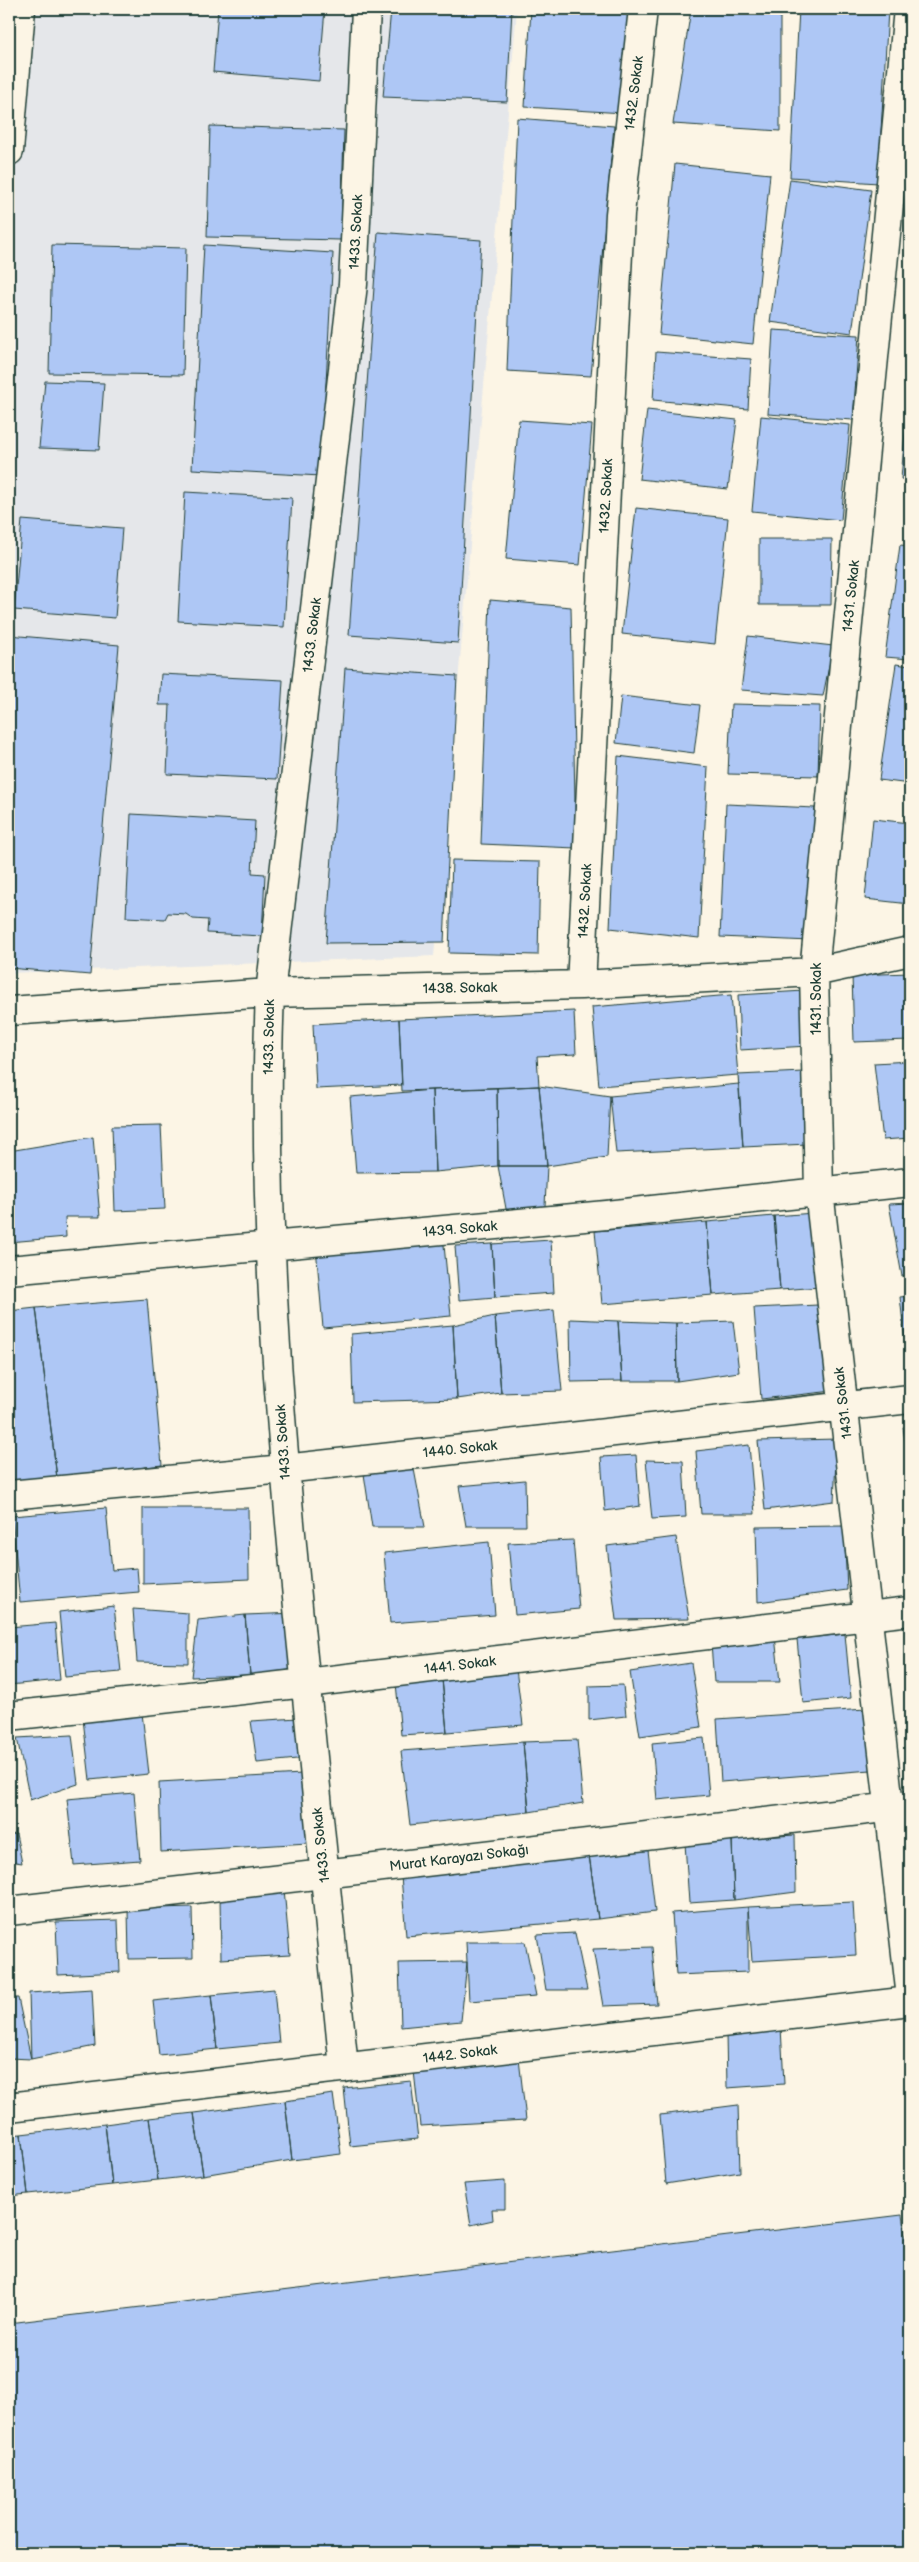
<svg xmlns="http://www.w3.org/2000/svg" width="919" height="2562" font-family="'Balsamiq Sans',sans-serif">
<rect width="100%" height="100%" fill="#fcf5e5"/>
<filter id="ink" filterUnits="userSpaceOnUse"><feTurbulence type="fractalNoise" baseFrequency=".02" numOctaves="2"/><feDisplacementMap in="SourceGraphic" scale="10" xChannelSelector="R" yChannelSelector="G"/><feConvolveMatrix kernelMatrix="1 2 1 2 8 2 1 2 1" color-interpolation-filters="sRGB"/></filter>
<g filter="url(#ink)">
<path fill="#e5e7ea" d="M9 9H517L434 956 9 973Z"/>
<path fill="#aec7f5" stroke="#1f3d34" d="M218 9H325L319 81 213 72Z
M391 9H512L507 102 383 97Z
M531 9H631L624 113 525 107Z
M691 9H780V131L673 124Z
M799 9 888 10 878 183 790 177Z
M517 118 614 126 591 376 507 371Z
M210 126 344 130 341 240 207 237Z
M675 164 770 174 753 344 659 334Z
M790 179 871 190 852 333 770 322Z
M378 232 481 240 458 643 349 635Z
M52 245 186 248 183 375 49 373Z
M204 245 333 253 321 476 192 469Z
M773 330 859 335 853 420 768 414Z
M656 352 751 359 748 409 653 400Z
M45 381 104 383 99 450 39 448Z
M647 410 737 420 728 489 639 479Z
M761 416 850 425 841 520 752 511Z
M519 420 592 425 580 565 506 559Z
M906 420 910 421V480L901 479Z
M185 492 292 498 284 627 178 621Z
M636 508 728 518 715 644 622 634Z
M22 520 122 528 115 618 14 610Z
M759 539H832L831 605H759Z
M900 545 910 546V659L885 657Z
M490 600 571 607 576 848 481 844Z
M9 635 119 645 90 975 9 968Z
M748 636 833 646 823 696 741 690Z
M896 664 910 666V784L879 780Z
M345 668 457 676 444 942 326 943Z
M161 674 283 680 277 779 167 774 170 705H159Z
M621 696 700 705 694 753 616 743Z
M731 704 820 706 818 776 728 774Z
M618 756 708 767 699 938 610 928Z
M726 804 815 808 810 941 720 937Z
M131 814 255 821 252 873 265 874 262 936 207 933 208 920 193 919 186 914 168 913 165 919 126 917Z
M873 819 910 823V904L865 899Z
M452 860 540 862 538 955 449 953Z
M910 973V1040L854 1042 852 975Z
M804 991 808 1046 740 1050 738 995Z
M731 995 738 1075 599 1086 592 1007Z
M574 1011 576 1054 537 1056 539 1086 402 1091 399 1019Z
M399 1019 402 1085 316 1089 313 1024Z
M910 1061V1138L883 1140 874 1063Z
M803 1072 808 1144 743 1147 738 1075Z
M739 1084 743 1147 616 1153 610 1096Z
M539 1086 547 1166H498L497 1088Z
M539 1086 610 1096 607 1157 547 1166Z
M497 1088 498 1166 435 1172 432 1090Z
M432 1090 435 1172 356 1173 350 1097Z
M161 1125 165 1209 115 1211 112 1126Z
M93 1137 100 1217H65L66 1237 9 1242V1151Z
M498 1166H547L545 1206 507 1214Z
M910 1203V1275L902 1276 889 1204Z
M814 1213 820 1287 780 1290 774 1216Z
M774 1216 780 1290 713 1295 707 1222Z
M707 1222 713 1295 602 1304 595 1231Z
M443 1235 451 1316 323 1328 316 1247Z
M551 1240 554 1293 495 1297 492 1244Z
M492 1244 495 1297 459 1300 455 1246Z
M910 1296V1367H908L900 1297Z
M147 1299 162 1465 57 1478 36 1308Z
M818 1305 833 1391 761 1399 754 1308Z
M36 1308 57 1478 9 1484V1311Z
M554 1310 562 1391 501 1393 495 1316Z
M495 1316 501 1393 457 1399 453 1325Z
M570 1319 618 1321 622 1381 571 1382Z
M618 1321 676 1323 677 1381H622Z
M733 1321 739 1372 677 1381 676 1323Z
M453 1325 457 1399 353 1402 351 1334Z
M910 1427V1470L903 1428Z
M837 1439 834 1501 765 1510 758 1441Z
M749 1445 755 1514H701L696 1451Z
M636 1455 640 1506 605 1511 601 1457Z
M646 1460 683 1461 686 1517 652 1519Z
M413 1464 425 1527H372L364 1474Z
M525 1480 526 1526H466L459 1486Z
M106 1508 112 1570 137 1568 139 1592 20 1602 12 1516Z
M143 1508H248L249 1579 143 1584Z
M844 1526 847 1590 758 1602 756 1527Z
M676 1537 689 1619 616 1620 607 1546Z
M573 1540 579 1609 515 1615 508 1543Z
M489 1542 495 1615 390 1623 384 1553Z
M114 1606 121 1672 65 1677 59 1612Z
M133 1609 188 1613V1663L137 1662Z
M298 1613 304 1668 250 1675 245 1615Z
M245 1615 250 1675 191 1677 198 1620Z
M55 1623 60 1680 9 1685V1627Z
M845 1634 851 1698 803 1703 797 1639Z
M775 1636 780 1682H714L711 1644Z
M691 1663 701 1727 640 1736 630 1672Z
M516 1669 523 1725 447 1732 442 1679Z
M442 1679 447 1732 401 1735 396 1683Z
M623 1685 626 1716 589 1720V1686Z
M866 1709 871 1770 721 1782 717 1719Z
M142 1713 149 1774 90 1780 83 1719Z
M298 1718 307 1758 257 1763 251 1721Z
M72 1735 78 1784 30 1800 17 1738Z
M704 1738 709 1795 657 1800 652 1743Z
M577 1740 583 1803 529 1812 523 1742Z
M523 1742 529 1812 410 1825 401 1751Z
M302 1774 308 1843 161 1852 159 1782Z
M134 1793 140 1860 74 1865 67 1799Z
M16 1834 22 1863 9 1861V1835Z
M795 1835 796 1892 734 1900 732 1839Z
M732 1839 734 1900 689 1903 685 1843Z
M648 1850 655 1912 598 1919 589 1855Z
M589 1855 598 1919 406 1936 401 1876Z
M284 1889 290 1955 221 1959 220 1896Z
M853 1902 856 1955 752 1961 748 1907Z
M192 1907 193 1958 129 1959 128 1909Z
M748 1907V1972L676 1975 672 1913Z
M118 1920 120 1972 58 1975 56 1922Z
M575 1933 587 1990H546L537 1935Z
M466 1942H525L536 1996 469 2001Z
M652 1947 657 2004 603 2006 593 1949Z
M467 1962 461 2021 401 2027 399 1963Z
M92 1989 95 2046 31 2059 29 1993Z
M274 1989 279 2043 217 2049 211 1995Z
M211 1995 217 2049 159 2055 153 2001Z
M9 1998H18L31 2059 9 2058Z
M781 2027 784 2084 727 2088 726 2033Z
M519 2059 526 2120 420 2126 414 2071Z
M411 2081 418 2139 350 2146 344 2088Z
M333 2094 341 2154 292 2160 285 2101Z
M285 2101 292 2160 203 2175 194 2113Z
M738 2105 740 2172 666 2184 660 2115Z
M194 2113 203 2175 158 2180 149 2118Z
M149 2118 158 2180 112 2185 105 2124Z
M105 2124 112 2185 28 2194 21 2134Z
M21 2134 28 2194 9 2196V2135Z
M505 2181V2209H492L493 2220 471 2225 464 2184Z
M902 2215 910 2267V2553H9V2323Z"/>
<g fill="none" stroke-linecap="round" stroke-linejoin="round">
<defs>
<path id="minor" d="M908 9 814 972 819 1191 910 1989
M9 151 21 9
M581 985 620 214 643 9
M9 1011 270 993 581 985 814 972 910 951
M9 1270 606 1215 910 1182
M9 1495 284 1469 910 1399
M9 1716 306 1683 910 1611
M9 1911 910 1805
M344 2068C330 1928 316 1787 302 1647 280 1430 261 1211 270 993L353 284 366 9
M9 2107 910 2001"/>
</defs>
<use href="#minor" stroke="#1f3d34" stroke-width="31"/>
<use href="#minor" stroke="#fcf5e5" stroke-width="28"/>
</g>
</g>
<g text-anchor="middle" dominant-baseline="central" stroke-width="4" stroke-linejoin="round" paint-order="stroke">
<g font-size="14" fill="#1f3d34" stroke="#fcf5e5">
<text transform="translate(634 93) rotate(-83)">1432. Sokak</text>
<text transform="translate(356 232) rotate(-87)">1433. Sokak</text>
<text transform="translate(606 496) rotate(-87)">1432. Sokak</text>
<text transform="translate(851 596) rotate(-84)">1431. Sokak</text>
<text transform="translate(312 635) rotate(-83)">1433. Sokak</text>
<text transform="translate(585 901) rotate(-87)">1432. Sokak</text>
<text transform="translate(460 988) rotate(-1)">1438. Sokak</text>
<text transform="translate(816 999) rotate(-90)">1431. Sokak</text>
<text transform="translate(269 1037) rotate(-89)">1433. Sokak</text>
<text transform="translate(460 1229) rotate(-5)">1439. Sokak</text>
<text transform="translate(843 1403) rotate(-97)">1431. Sokak</text>
<text transform="translate(283 1442) rotate(-94)">1433. Sokak</text>
<text transform="translate(460 1449) rotate(-6)">1440. Sokak</text>
<text transform="translate(460 1665) rotate(-7)">1441. Sokak</text>
<text transform="translate(321 1845) rotate(-96)">1433. Sokak</text>
<text transform="translate(459 1858) rotate(-7)">Murat Karayazı Sokağı</text>
<text transform="translate(460 2054) rotate(-7)">1442. Sokak</text>
</g>
</g>
<rect width="919" height="2562" fill="none" stroke="#fcf5e5" stroke-width="30"/>
<rect x="15" y="15" width="889" height="2532" fill="none" stroke="#1f3d34" stroke-width="2" filter="url(#ink)"/>
</svg>
